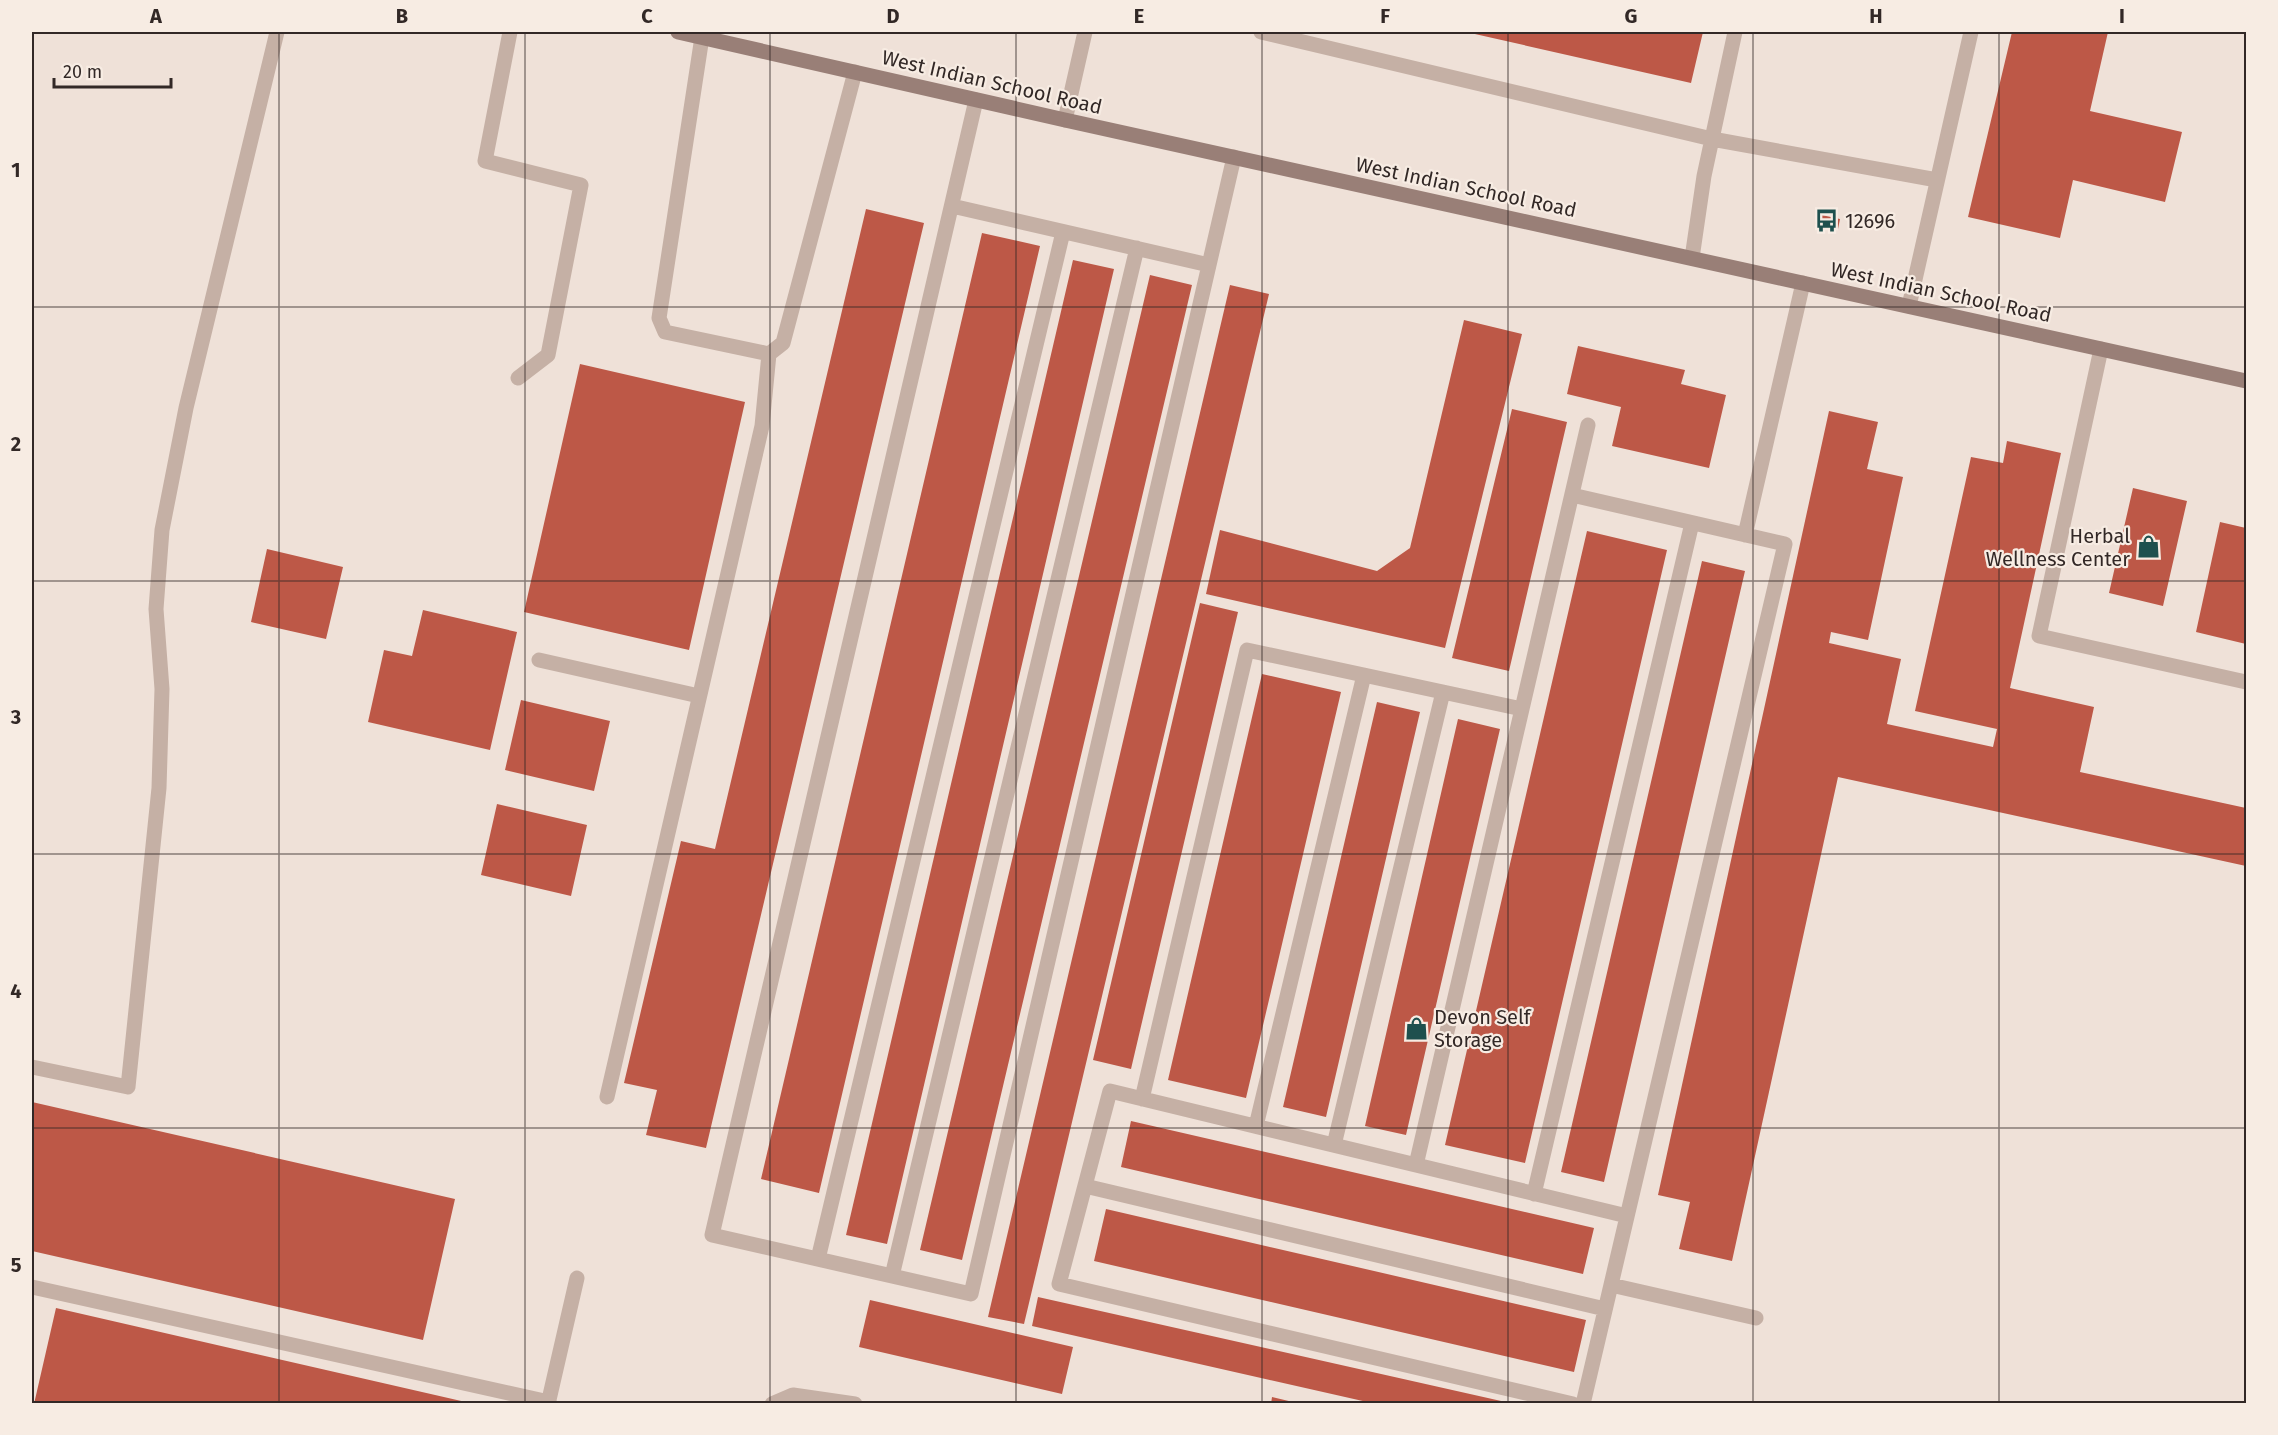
<svg xmlns="http://www.w3.org/2000/svg" width="2278" height="1435" font-family="'Fira Sans',sans-serif">
<rect width="100%" height="100%" fill="#efe1d8"/>
<path fill="#bd5847" d="M1466 32H1703L1691 83Z
M2012 32H2108L2090 111 2182 132 2165 202 2073 180 2060 238 1968 217Z
M866 209 924 223 706 1148 646 1135 657 1090 624 1083 681 841 715 849Z
M1817 214 1840 219 1838 229 1815 224Z
M982 233 1040 246 819 1193 761 1179Z
M1073 260 1114 269 887 1244 846 1235Z
M1150 275 1192 285 962 1260 920 1250Z
M1230 285 1269 294 1024 1324 988 1317Z
M1464 320 1522 334 1445 648 1206 594 1220 530 1377 571 1410 548Z
M1578 346 1685 370 1681 384 1726 395 1709 468 1612 446 1621 407 1567 394Z
M580 364 745 402 689 650 524 612Z
M1512 409 1567 422 1509 671 1452 658Z
M1829 411 1878 422 1867 469 1903 477 1868 640 1831 632 1829 643 1901 659 1887 724 1993 747 1997 729 1915 711 1971 457 2003 463 2007 441 2061 453 2010 688 2094 707 2080 772 2246 808V866L1838 777 1732 1261 1679 1249 1690 1202 1658 1195Z
M2133 488 2187 501 2163 606 2109 593Z
M2220 522 2246 528V644L2196 632Z
M1587 531 1667 550 1525 1163 1445 1145Z
M267 549 343 567 326 639 251 622Z
M1702 561 1745 571 1604 1182 1561 1172Z
M1200 603 1238 612 1131 1069 1093 1060Z
M423 610 517 632 490 750 368 722 384 650 412 656Z
M1262 674 1341 692 1246 1098 1168 1080Z
M521 700 610 721 594 791 505 770Z
M1377 702 1420 712 1326 1117 1283 1107Z
M1458 719 1500 729 1406 1135 1365 1126Z
M497 804 587 825 571 896 481 875Z
M32 1102 455 1199 423 1340 32 1251Z
M1131 1121 1594 1228 1583 1274 1121 1167Z
M1106 1209 1586 1320 1574 1372 1094 1261Z
M1038 1297 1510 1403V1404H1376L1032 1326Z
M870 1300 1073 1347 1062 1394 859 1347Z
M56 1308 470 1403V1404H34Z
M1272 1397 1297 1403V1404H1271Z"/>
<g fill="none" stroke-linecap="round" stroke-linejoin="round">
<path stroke="#c5b0a5" stroke-width="15" d="M510 32 485 161 581 185 548 355 518 378
M1261 32 1712 139 1937 180
M702 37 659 318 665 332 769 354 783 343 855 72
M976 100 712 1235 971 1294 1234 157
M952 206 1209 265
M1692 258 1704 176 1735 32
M1909 306 1971 32
M2101 349 2039 636 2246 682
M1572 495 1785 544 1583 1404
M1745 535 1803 283
M539 660 699 696
M32 1067 128 1087 159 788 162 689 156 609 162 530 186 408 277 32
M607 1097 762 426 769 354
M1142 1099 1247 650 1522 709
M1256 1126 1364 675
M1334 1145 1443 692
M1416 1165 1588 425
M1085 1186 1605 1309
M1534 1194 1692 523
M818 1259 1063 232
M892 1276 1137 248
M1611 1285 1756 1318
M32 1287 549 1402
M772 1404 793 1395 855 1404
M1573 1404 1059 1284 1110 1091 1627 1216"/>
<path stroke="#c5b0a5" stroke-width="15" d="M1065 120 1085 32
M548 1404 577 1278"/>
<path stroke="#997f77" stroke-width="15" d="M678 32 1065 120 2246 381"/>
</g>
<path fill="none" stroke="#322826" stroke-width="1.5" stroke-opacity="0.55" d="M279 32V1404M525 32V1404M770 32V1404M1016 32V1404M1262 32V1404M1508 32V1404M1753 32V1404M1999 32V1404M32 307H2246M32 581H2246M32 854H2246M32 1128H2246"/>
<defs>
<symbol id="bus-bare" viewBox="-9 -9 18 18"><path d="M-5-6H5V4H4V6H2V4H-2V6H-4V4H-5ZM-3.5-4V0h7V-4ZM-3.5 1.2v1.5H-2V1.2ZM2 1.2v1.5H3.5V1.2Z" fill="#1e504e" stroke="#f7ece3" stroke-width="2.5" paint-order="stroke"/></symbol>
<symbol id="shop-bare" viewBox="-9 -9 18 18"><path d="M-5-2.5h2.3a2.7 3.5 0 0 1 5.4 0H5L5.5 6h-11ZM-1.5-2.5h3a1.5 2.3 0 0 0-3 0Z" fill="#1e504e" stroke="#f7ece3" stroke-width="2.5" paint-order="stroke"/></symbol>
</defs>
<g fill-rule="evenodd">
<use href="#bus-bare" x="1810" y="204" width="33" height="33"/>
<use href="#shop-bare" x="2132" y="530" width="33" height="33"/>
<use href="#shop-bare" x="1400" y="1012" width="33" height="33"/>
</g>
<g text-anchor="middle" dominant-baseline="central" stroke-width="4.5" stroke-linejoin="round" paint-order="stroke">
<g font-size="20" fill="#322826" stroke="#f7ece3">
<text transform="translate(992 82) rotate(13)">West Indian School Road</text>
<text transform="translate(1466 187) rotate(12)">West Indian School Road</text>
<text transform="translate(1941 292) rotate(12)">West Indian School Road</text>
</g>
<g font-size="20" fill="#322826" stroke="#f7ece3" text-anchor="start">
<text x="1845" y="221">12696</text>
<text x="2130" y="536" text-anchor="end">Herbal<tspan x="2130" dy="23">Wellness Center</tspan></text>
<text x="1434" y="1017">Devon Self<tspan x="1434" dy="23">Storage</tspan></text>
</g>
</g>
<rect width="2278" height="1435" fill="none" stroke="#f7ece3" stroke-width="66"/>
<path d="M54 78v9h117v-9" fill="none" stroke="#322826" stroke-width="3"/>
<text x="63" y="78" font-size="18" fill="#322826" stroke="#f7ece3" stroke-width="4.5" paint-order="stroke">20 m</text>
<rect x="33" y="33" width="2212" height="1369" fill="none" stroke="#322826" stroke-width="2"/>
<g font-size="20" text-anchor="middle" font-weight="bold" fill="#322826">
<text x="156" y="23">A</text>
<text x="402" y="23">B</text>
<text x="647" y="23">C</text>
<text x="893" y="23">D</text>
<text x="1139" y="23">E</text>
<text x="1385" y="23">F</text>
<text x="1631" y="23">G</text>
<text x="1876" y="23">H</text>
<text x="2122" y="23">I</text>
<text x="16" y="177">1</text>
<text x="16" y="451">2</text>
<text x="16" y="724">3</text>
<text x="16" y="998">4</text>
<text x="16" y="1272">5</text>
</g>
</svg>
